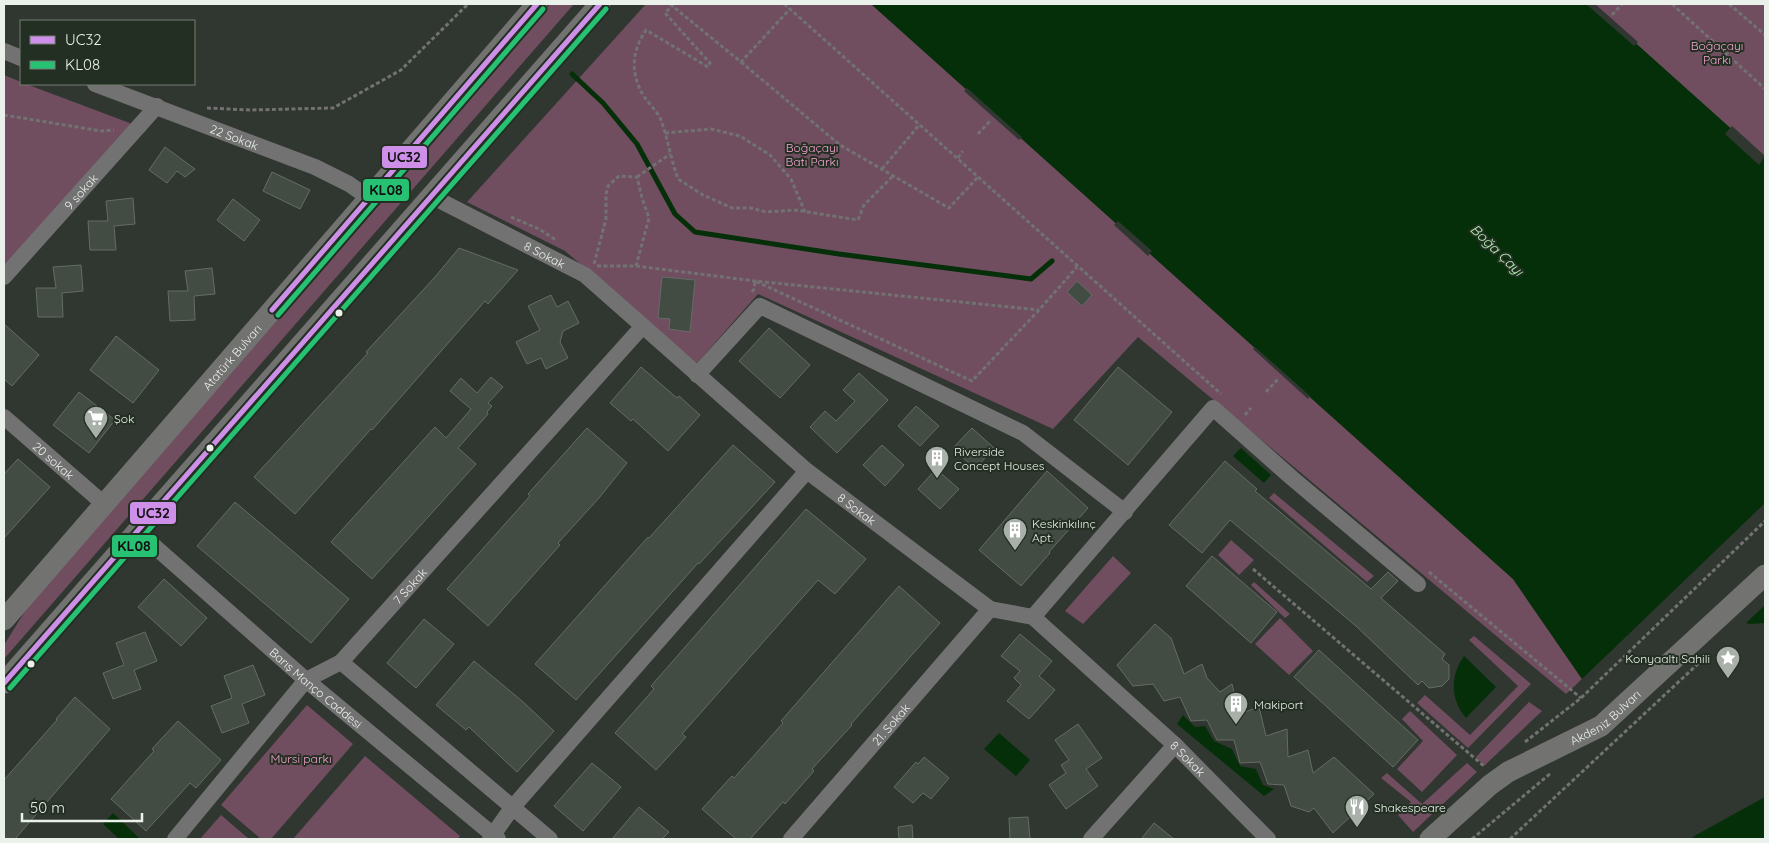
<svg xmlns="http://www.w3.org/2000/svg" width="1769" height="843" font-family="Quicksand,sans-serif">
<rect width="100%" height="100%" fill="#303630"/>
<path fill="#704e60" d="M550 4H574L4 659V645L32 600Z
M646 4H871L1513 579 1582 679 1566 694 1138 337 1053 429 758 294 697 363 565 251 467 202Z
M1592 4H1765V160Z
M4 75 21 82V84H26L135 125 4 267Z
M1274 493 1374 576 1367 582 1269 498Z
M1231 540 1254 560 1239 575 1218 555Z
M1113 556 1131 573 1083 624 1065 611Z
M1254 582 1290 614 1285 618 1251 585Z
M1280 618 1313 651 1289 675 1255 644Z
M1474 636 1531 684 1468 748 1417 703 1425 695 1470 735 1518 686 1469 640Z
M1529 702 1542 711 1484 766 1476 757Z
M307 705 353 744 271 839H261L221 805Z
M1410 711 1457 755 1422 792 1397 769 1423 741 1402 719Z
M365 756 460 836 458 839H293Z
M1467 763 1477 772 1413 832 1398 815 1411 802 1381 778 1387 773 1422 804Z
M221 815 249 839H200Z"/>
<path fill="#052f09" d="M871 4H1592L1765 159V623L1749 624 1683 584 1582 679 1513 579Z
M1241 448 1271 475 1264 483 1233 456Z
M1464 656 1496 687 1466 718C1450 699 1450 676 1464 656Z
M1183 715 1195 727 1205 726 1214 741 1232 749 1240 766 1256 769 1263 785 1274 789 1264 796 1177 724Z
M999 733 1030 760 1016 776 984 749Z
M1765 797V839H1691L1696 835Z
M113 813 139 838 138 839H119L103 824Z"/>
<path fill="#303630" d="M1586 4H1595L1638 42 1634 46Z
M967 88 1022 137 1019 140 964 91Z
M1732 126 1765 156 1759 165 1725 134Z
M1118 221 1152 251 1148 256 1114 225Z
M1255 347 1310 396 1308 399 1253 349Z
M1765 503V605L1744 625 1683 587 1584 681H1580Z"/>
<g fill="none" stroke-linecap="round" stroke-linejoin="round">
<path stroke="#052f09" stroke-width="5" d="M572 74 603 103 637 144 675 214 695 232 839 254 1031 279 1052 261"/>
</g>
<path fill="#424c42" stroke="#666b66" d="M165 147 184 161 195 169 185 177 177 171 167 183 149 170Z
M272 172 310 190 300 209 263 191Z
M133 198 135 224 114 226 116 250H90L88 221H108L106 201Z
M233 199 260 220 244 241 217 220Z
M459 248 518 270 488 304 485 301 372 430 371 429 295 514 254 477 368 353 366 352 435 277Z
M81 265 83 291 62 293 63 317H38L36 288H56L53 267Z
M212 268 215 294 194 296 195 320 170 321 168 291H188L185 271Z
M662 277 695 280 690 332 669 329 670 319 658 318Z
M1077 281 1092 295 1082 306 1067 292Z
M551 295 557 307 568 301 579 323 563 331 560 342 568 358 546 369 541 358 527 364 516 342 540 330 528 306Z
M4 324 39 355 12 386 4 379Z
M769 328 810 365 780 398 739 361Z
M116 336 159 370 133 403 90 370Z
M641 367 677 398 679 396 700 415 668 451 633 419 631 421 610 403Z
M1118 367 1172 412 1128 465 1074 420Z
M859 373 888 400 837 453 810 427 825 411 836 421 855 401 843 390Z
M491 377 503 387 488 403 492 406 487 412 488 414 458 448 476 464 372 579 331 542 435 427 446 438 471 409 450 391 461 378 477 393Z
M79 392 115 420 89 453 53 425Z
M916 406 939 426 920 446 898 426Z
M587 428 627 463 599 498 558 543 560 545 488 626 447 589 530 496 528 494Z
M972 428 994 448 975 469 953 448Z
M733 445 775 482 699 564 698 563 576 700 535 664 648 537 649 538Z
M882 445 904 465 885 486 863 465Z
M18 459 50 487 4 538V474Z
M1225 461 1257 489 1255 491 1371 589 1388 572 1398 581 1381 598 1445 654 1442 659 1449 665V679L1442 686 1429 688 1422 681 1418 685 1356 626 1230 520 1202 553 1169 525Z
M936 469 959 489 940 509 918 489Z
M1047 471 1088 508 1049 552 1050 553 1021 586 979 550Z
M235 502 349 599 311 643 197 546Z
M806 509 866 559 835 594 818 580 682 734 686 737 656 770 615 733 654 689 651 686Z
M1212 556 1277 612 1251 643 1186 586Z
M164 579 207 618 181 646 138 607Z
M899 586 940 623 851 724 852 725 812 769 814 771 785 804 783 802 750 839H736L702 809 732 776 734 778 783 723 781 721Z
M424 619 454 644 416 688 387 663Z
M1155 624 1171 638 1184 674 1202 664 1207 678 1220 692 1232 684 1239 714 1259 707 1266 736 1287 729 1288 757 1308 750 1313 773 1334 757 1374 794 1333 833 1314 808 1309 812 1291 806 1284 785 1268 784 1260 762 1240 763 1234 740H1217L1207 720 1191 721 1180 697 1164 701 1153 684 1133 686 1117 665Z
M145 632 157 661 134 670 141 689 113 699 103 673 124 665 116 643Z
M1020 634 1052 661 1039 676 1055 690 1029 719 1007 701 1021 685 1014 678 1020 671 1001 656Z
M1319 650 1418 740 1393 767 1294 677Z
M474 661 522 701 554 731 517 772 469 727 466 730 436 705Z
M253 665 265 695 242 704 249 723 222 733 211 706 232 698 224 676Z
M75 697 110 729 15 839H4V780L57 720 56 719Z
M178 721 221 760 196 788 190 783 146 831 111 799 154 751 152 749Z
M1078 724 1102 758 1086 769 1098 786 1066 809 1049 785 1066 773 1061 765 1069 760 1055 740Z
M924 757 949 778 931 799 923 793 913 803 894 787 916 762 918 764Z
M592 763 621 787 583 831 554 806Z
M639 807 669 832 662 839H612Z
M1028 817 1030 839H1010L1009 818Z
M1154 823 1174 839H1141Z
M912 825 913 839H899L898 827Z"/>
<g fill="none" stroke-linecap="round" stroke-linejoin="round">
<path stroke="#717271" stroke-width="3" stroke-dasharray="4 2.5" stroke-linecap="butt" d="M670 4 741 62 790 9 1221 394
M674 4 665 13 710 63 708 67 646 30C631 52 630 75 645 98 650 105 658 112 661 120 668 139 671 160 678 179L703 195 732 208H751L766 212 795 210 858 220 864 205 893 176
M784 4 790 9
M1672 4 1765 89
M1729 4 1765 35
M1612 15 1622 4
M741 62 840 145 949 208 978 177
M207 108 250 110 333 108 401 70 468 4
M4 115 101 131 114 130
M665 133 711 129 740 136 770 155 791 179 805 212
M978 134 990 121
M958 158 963 151
M882 169 920 124
M637 177 670 154
M511 217 539 229 556 240
M594 264 606 219V194L608 186 619 176 637 177 642 198 649 218 636 266
M597 266H636L755 281 1039 310
M752 292 754 289 755 281 972 381 1039 310 1077 267
M1266 392 1278 379
M1245 415 1251 408
M1253 569 1485 767
M1429 572 1581 698
M1525 742 1581 698 1765 521
M1472 839 1551 773
M1510 839 1701 661"/>
<g stroke="#737272" stroke-width="16">
<path d="M4 51 21 58"/>
<path id="s1" d="M95 84 315 167 349 184 369 198"/>
<path id="s2" d="M431 196 585 275 807 471 990 609 1033 617 1175 745 1268 839"/>
<path id="s3" d="M4 277 157 106"/>
<path d="M697 375 760 306 1023 433 1125 512"/>
<path id="s4" d="M4 417 104 504"/>
<path id="s5" d="M137 531 306 680 498 839"/>
<path d="M1033 617 1213 408 1292 478 1418 584"/>
<path d="M341 662 550 839"/>
<path id="s6" d="M175 839 306 680 341 662 642 327"/>
<path d="M490 839 512 808 807 471"/>
<path id="s7" d="M791 839 990 609"/>
<path d="M1091 839 1175 745"/>
</g>
<g stroke="#727271" stroke-width="21">
<path id="s8" d="M4 620 537 4"/>
<path d="M4 683 600 4"/>
<path id="s9" d="M1430 839 1490 785 1508 772 1601 726 1765 575"/>
</g>
<defs>
<path id="bus-1" d="M272 310 537 4
M4 683 600 4"/>
<path id="bus-2" d="M278 315 543 9
M10 688 606 9"/>
</defs>
<use href="#bus-1" stroke="#242f23" stroke-width="9"/>
<use href="#bus-2" stroke="#242f23" stroke-width="9"/>
<use href="#bus-1" stroke="#ce8fe9" stroke-width="5"/>
<use href="#bus-2" stroke="#26c172" stroke-width="5"/>
</g>
<defs>
<symbol id="supermarket-pin" viewBox="-11 -11 22 30"><path d="M0 17L-7.5 6A9.5 9.5 0 1 1 7.5 6Z" fill="#a9b0a9" stroke="#242f23"/><path d="M-6-5.5h2.5l.6 2H6L4.5 2H-2.5L-4.4-4H-6ZM-1.5 3.2a1.3 1.3 0 1 0 .1 0ZM3 3.2a1.3 1.3 0 1 0 .1 0Z" fill="#fff"/></symbol>
<symbol id="building-pin" viewBox="-11 -11 22 30"><path d="M0 17L-7.5 6A9.5 9.5 0 1 1 7.5 6Z" fill="#a9b0a9" stroke="#242f23"/><path d="M-4-6H4V6H1V3H-1V6H-4ZM-2.5-4.3h1.7v1.8h-1.7ZM.8-4.3h1.7v1.8H.8ZM-2.5-1h1.7V.8h-1.7ZM.8-1h1.7V.8H.8Z" fill="#fff"/></symbol>
<symbol id="sight-pin" viewBox="-11 -11 22 30"><path d="M0 17L-7.5 6A9.5 9.5 0 1 1 7.5 6Z" fill="#a9b0a9" stroke="#242f23"/><path d="M0-6L1.8-2.2L6-1.7L2.9 1.2L3.7 5.4L0 3.3L-3.7 5.4L-2.9 1.2L-6-1.7L-1.8-2.2Z" fill="#fff"/></symbol>
<symbol id="restaurant-pin" viewBox="-11 -11 22 30"><path d="M0 17L-7.5 6A9.5 9.5 0 1 1 7.5 6Z" fill="#a9b0a9" stroke="#242f23"/><path d="M-5-6h1v4h1v-4h1v4h1v-4h1v5L-1.5 .5V6h-2V.5L-5-1ZM5-6V6H3V1.5H1.5Q1.5-4 5-6Z" fill="#fff"/></symbol>
</defs>
<g fill-rule="evenodd">
<use href="#supermarket-pin" x="82" y="404" width="28" height="38"/>
<use href="#building-pin" x="923" y="444" width="28" height="38"/>
<use href="#building-pin" x="1001" y="516" width="28" height="38"/>
<use href="#sight-pin" x="1714" y="644" width="28" height="38"/>
<use href="#building-pin" x="1222" y="690" width="28" height="38"/>
<use href="#restaurant-pin" x="1343" y="793" width="28" height="38"/>
</g>
<g fill="#eaf1ea" stroke="#242f23" stroke-width="2">
<circle cx="339" cy="313" r="4.5"/>
<circle cx="210" cy="448" r="4.5"/>
<circle cx="31" cy="664" r="4.5"/>
</g>
<g text-anchor="middle" dominant-baseline="central" stroke-width="4" stroke-linejoin="round" paint-order="stroke">
<g font-size="12" fill="#f8a5d4" stroke="#242f23">
<text x="1717" y="45">Boğaçayı<tspan x="1717" dy="14">Parkı</tspan></text>
<text x="812" y="147">Boğaçayı<tspan x="812" dy="14">Batı Parkı</tspan></text>
<text x="301" y="758">Mursi parkı</text>
</g>
<g font-size="12" fill="#eaf1ea" stroke="#242f23">
<text stroke="none"><textPath href="#s1" startOffset="149">22 Sokak</textPath></text>
<text stroke="none"><textPath href="#s3" startOffset="115">9 sokak</textPath></text>
<text stroke="none"><textPath href="#s2" startOffset="128">8 Sokak</textPath></text>
<text stroke="none"><textPath href="#s8" startOffset="348">Atatürk Bulvarı</textPath></text>
<text stroke="none"><textPath href="#s4" startOffset="66">20 sokak</textPath></text>
<text stroke="none"><textPath href="#s2" startOffset="532">8 Sokak</textPath></text>
<text stroke="none"><textPath href="#s6" startOffset="348">7 Sokak</textPath></text>
<text stroke="none"><textPath href="#s5" startOffset="238">Barış Manço Caddesi</textPath></text>
<text stroke="none"><textPath href="#s9" startOffset="215">Akdeniz Bulvarı</textPath></text>
<text stroke="none"><textPath href="#s7" startOffset="152">21. Sokak</textPath></text>
<text stroke="none"><textPath href="#s2" startOffset="952">8 Sokak</textPath></text>
</g>
<g font-size="12" fill="#eaf1ea" stroke="#242f23" text-anchor="start">
<text x="114" y="418">Şok</text>
<text x="954" y="451">Riverside<tspan x="954" dy="14">Concept Houses</tspan></text>
<text x="1032" y="523">Keskinkılınç<tspan x="1032" dy="14">Apt.</tspan></text>
<text x="1710" y="658" text-anchor="end">Konyaaltı Sahili</text>
<text x="1254" y="704">Makiport</text>
<text x="1374" y="807">Shakespeare</text>
</g>
<g font-size="14" font-style="italic" fill="#aef0ad" stroke="#242f23">
<text transform="translate(1497 250) rotate(44)">Boğa Çayı</text>
</g>
</g>
<g stroke="#242f23" stroke-width="2">
<rect x="381" y="145" width="47" height="24" rx="5" fill="#ce8fe9"/>
<rect x="362" y="178" width="48" height="24" rx="5" fill="#26c172"/>
<rect x="129" y="501" width="48" height="24" rx="5" fill="#ce8fe9"/>
<rect x="111" y="534" width="47" height="24" rx="5" fill="#26c172"/>
</g>
<g font-size="14" text-anchor="middle" font-weight="bold" fill="#111">
<text x="404" y="162">UC32</text>
<text x="386" y="195">KL08</text>
<text x="153" y="518">UC32</text>
<text x="134" y="551">KL08</text>
</g>
<rect width="1769" height="843" fill="none" stroke="#eaf1ea" stroke-width="10"/>
<rect x="20" y="20" width="175" height="65" fill="#242f23" stroke="#737d73"/>
<rect x="30" y="36" width="25" height="8" fill="#ce8fe9" stroke="#737d73"/>
<text x="65" y="45" font-size="15" fill="#eaf1ea">UC32</text>
<rect x="30" y="61" width="25" height="8" fill="#26c172" stroke="#737d73"/>
<text x="65" y="70" font-size="15" fill="#eaf1ea">KL08</text>
<path d="M22 813v8h120v-8" fill="none" stroke="#eaf1ea" stroke-width="2.5"/>
<text x="30" y="813" font-size="15" fill="#eaf1ea" stroke="#242f23" stroke-width="4" paint-order="stroke">50 m</text>
</svg>
